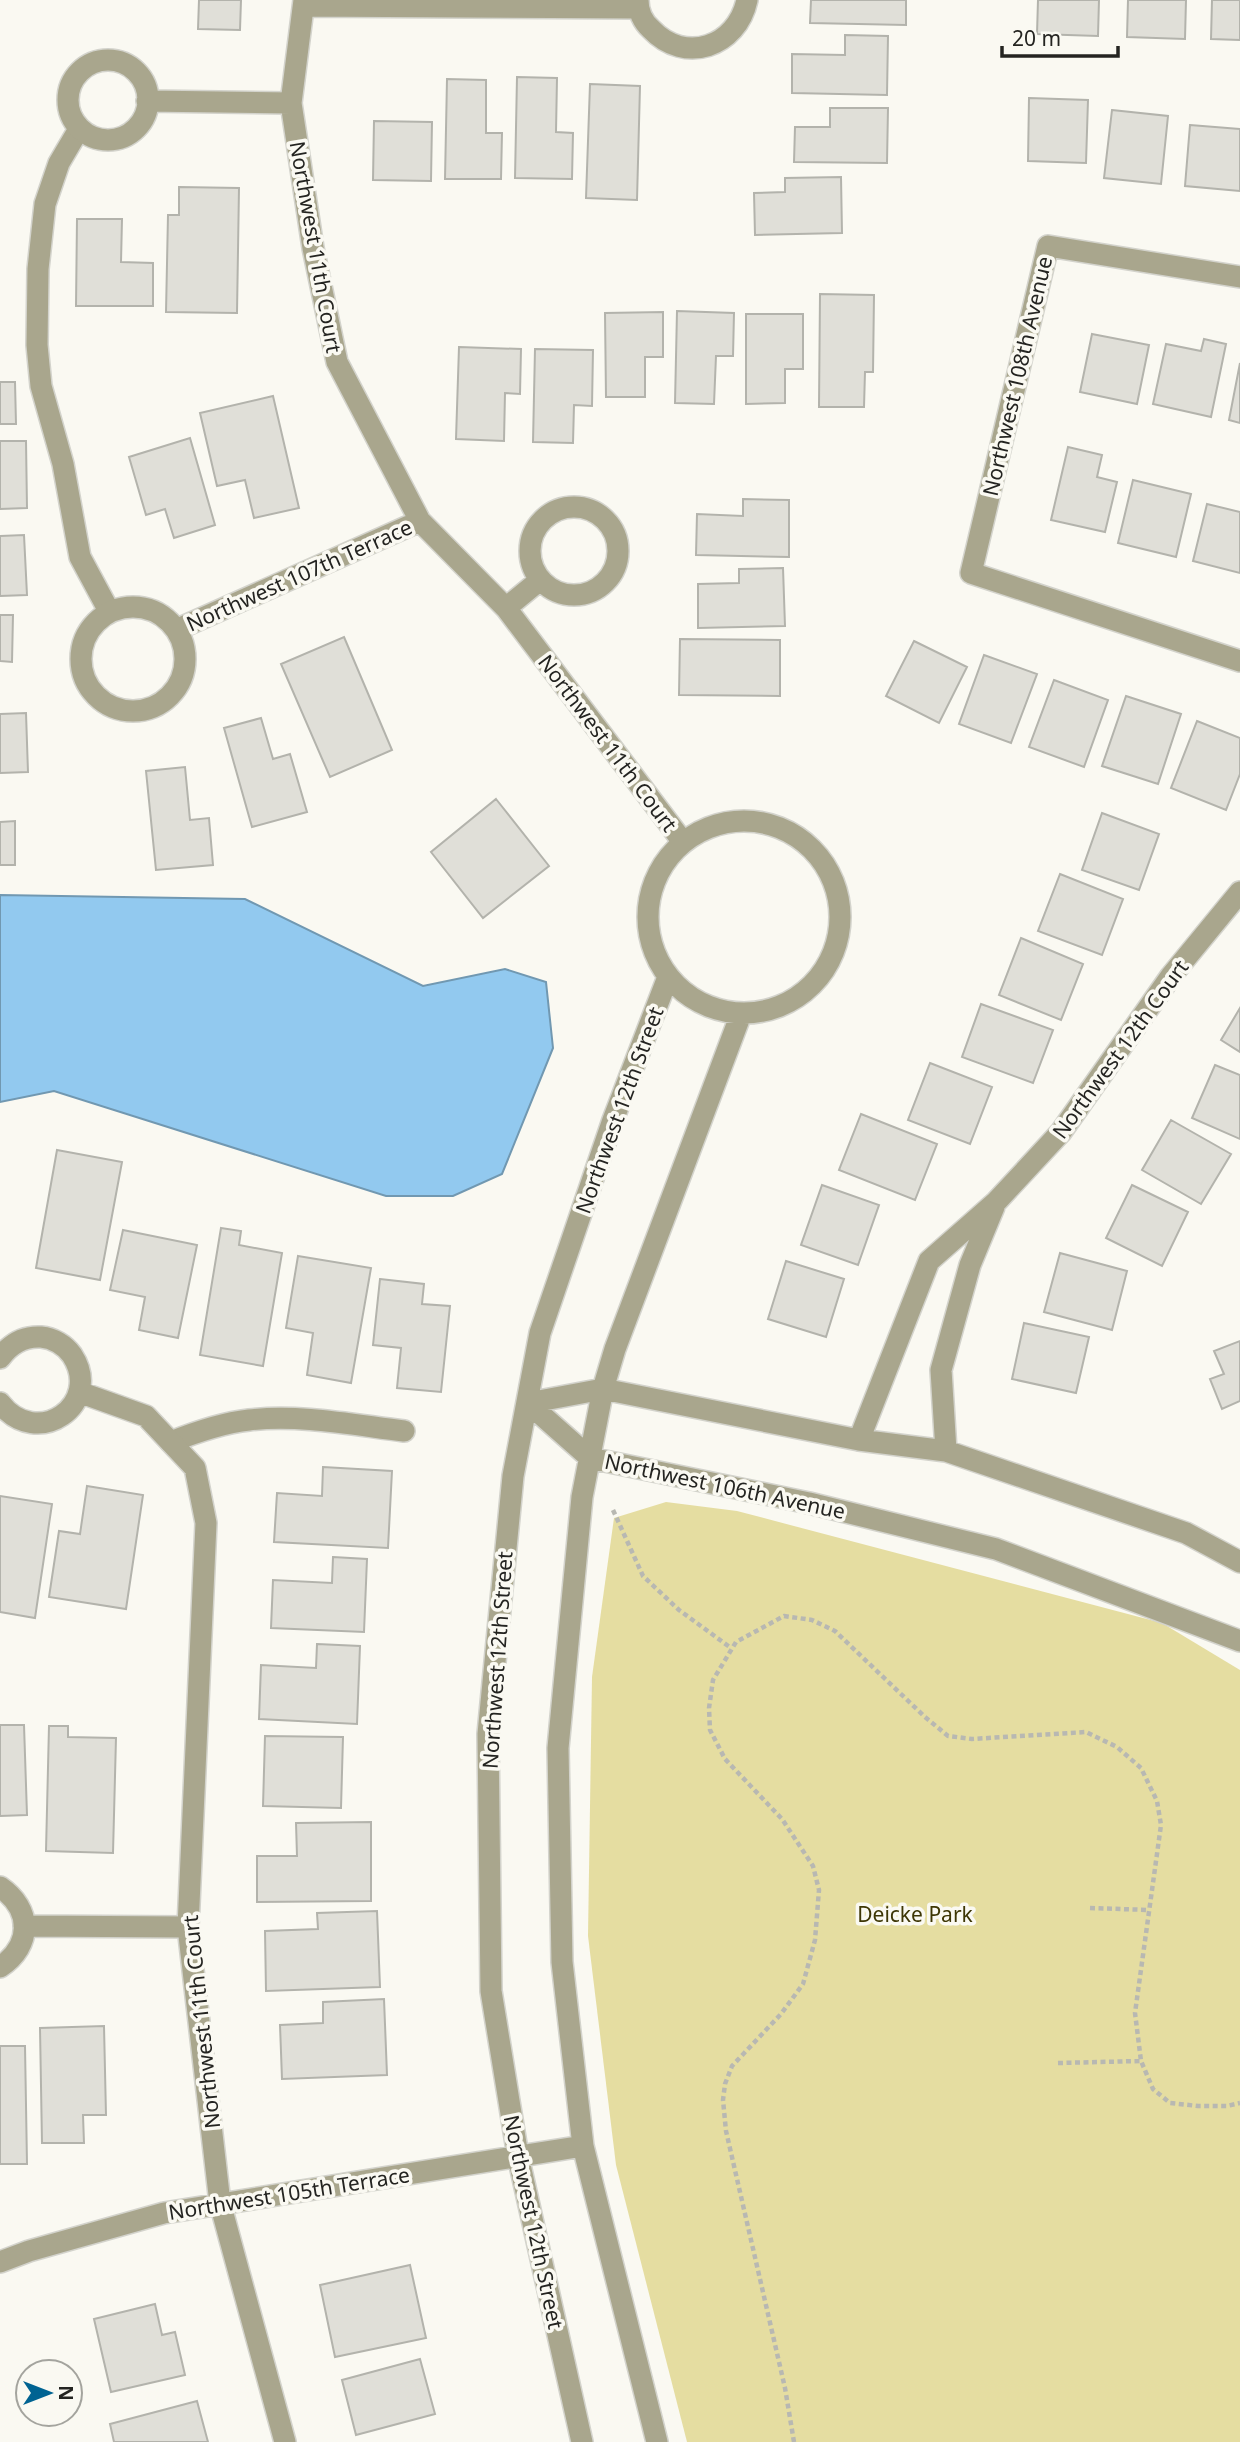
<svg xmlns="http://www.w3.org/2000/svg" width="1240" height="2442" font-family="'Noto Sans',sans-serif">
<rect width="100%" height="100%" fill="#faf9f2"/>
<path fill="#e5dda1" d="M666 1502 737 1511 1162 1623 1240 1670V2442H687L616 2165 588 1936 592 1677 614 1518Z"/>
<path fill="#92c9ef" stroke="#7198b1" stroke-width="2" d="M0 895 245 899 423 986 505 969 546 982 553 1048 502 1174 453 1196H386L54 1091 0 1102Z"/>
<path fill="#e0dfd8" stroke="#b3b3ac" stroke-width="2" d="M199 0H241L240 30 198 29Z
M811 0H906V25L810 23Z
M1038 0H1099L1098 36 1037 34Z
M1128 0H1186L1185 39 1127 37Z
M1212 0H1240V40L1211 39Z
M845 35 888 36 887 95 792 93V54L845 55Z
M517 77 557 78 556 132 573 133 572 179 515 178Z
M447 79 486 80V133H502L501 179H445Z
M590 84 640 86 637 200 586 198Z
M1029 98 1088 100 1086 163 1028 161Z
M830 108H888L887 163 794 162 795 127H830Z
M1112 110 1168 116 1161 184 1104 178Z
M374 121 432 122 431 181 373 180Z
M1190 125 1240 129V191L1185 186Z
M841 177 842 233 755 235 754 193 785 192V178Z
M179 187 239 188 237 313 166 312 168 215H179Z
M77 219H122L121 262 153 263V306H76Z
M820 294 874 295 873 372H865L864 407H819Z
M677 311 734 313 733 356H716L714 404 675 403Z
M663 312V357H645V397H606L605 313Z
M746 314H803V369H785V403L746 404Z
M1092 334 1149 345 1137 404 1080 392Z
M1204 339 1226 344 1211 417 1153 404 1166 344 1201 351Z
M459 347 521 349 520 394 505 393 504 441 456 439Z
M535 349 593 350 592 406 574 405 573 443 533 442Z
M1240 363V423L1229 420Z
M0 382H15L16 424H0Z
M273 396 299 508 254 518 245 480 217 486 200 413Z
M190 438 215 525 174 538 165 509 146 515 129 457Z
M0 441H26L27 508 0 509Z
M1068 447 1102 455 1097 477 1117 482 1105 532 1051 520Z
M1133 480 1191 494 1176 557 1118 543Z
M743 499 789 500V557L696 555 697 514 743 516Z
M1207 504 1240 512V573L1193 561Z
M24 535 27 595 0 596V536Z
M783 568 785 626 698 628V584L739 583V569Z
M0 615H13L12 662 0 661Z
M344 637 392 750 330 777 281 664Z
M680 639 780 640V696L679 695Z
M914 641 967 667 939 723 886 696Z
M984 655 1037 674 1011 743 959 724Z
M1054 680 1108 700 1084 767 1029 747Z
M1126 696 1181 714 1158 784 1102 766Z
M26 713 28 772 0 773V714Z
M261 718 273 759 290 754 307 812 252 827 224 728Z
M1197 721 1240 738V774L1226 810 1171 788Z
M185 767 190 820 209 818 213 865 156 870 146 771Z
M496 799 549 866 483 918 431 852Z
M1102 813 1159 834 1139 890 1082 870Z
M15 821V865H0V822Z
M1060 874 1123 899 1102 955 1038 931Z
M1021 938 1083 964 1061 1020 999 995Z
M981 1004 1053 1030 1033 1083 962 1057Z
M1240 1008V1052L1221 1040Z
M930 1063 992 1087 970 1144 908 1120Z
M1215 1065 1240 1075V1139L1192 1118Z
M861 1114 937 1144 915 1200 839 1170Z
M1171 1120 1231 1154 1201 1204 1142 1170Z
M57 1150 122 1162 100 1280 36 1268Z
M822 1185 879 1205 858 1265 801 1245Z
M1132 1185 1188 1212 1162 1266 1106 1238Z
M221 1228 241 1231 239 1245 282 1253 263 1366 200 1355Z
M123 1230 197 1245 178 1338 139 1330 145 1297 110 1290Z
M1060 1253 1127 1271 1112 1330 1044 1312Z
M298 1256 371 1268 351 1383 307 1375 313 1333 286 1328Z
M786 1261 844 1279 826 1337 768 1319Z
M380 1279 424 1284 422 1304 450 1306 441 1392 397 1388 401 1348 373 1345Z
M1024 1323 1089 1337 1076 1393 1012 1379Z
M1240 1341V1401L1222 1409 1210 1379 1224 1374 1214 1351Z
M323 1467 392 1471 388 1548 274 1542 277 1493 322 1496Z
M87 1486 143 1495 126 1609 49 1597 59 1531 80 1534Z
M0 1496 52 1504 35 1618 0 1612Z
M333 1557 367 1559 364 1632 271 1628 273 1580 332 1583Z
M317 1644 360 1646 357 1724 259 1719 261 1665 316 1668Z
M0 1725H24L27 1815 0 1816Z
M49 1726H68V1737L116 1738 113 1853 46 1851Z
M265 1736 343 1737 341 1808 263 1806Z
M371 1822V1901L257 1902V1856H297L296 1823Z
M377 1911 380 1987 266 1991 265 1931 318 1929 317 1913Z
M384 1999 387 2075 282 2079 280 2025 323 2023V2002Z
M104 2026 106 2115H83L84 2143H42L40 2028Z
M0 2046H25L27 2164H0Z
M410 2265 426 2338 335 2357 320 2285Z
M155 2304 162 2335 175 2332 185 2375 111 2392 94 2319Z
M420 2359 435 2414 356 2435 342 2380Z
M197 2401 208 2442H114L110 2424Z"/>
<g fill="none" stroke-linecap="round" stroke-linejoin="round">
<defs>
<path id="lane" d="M79 129 59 163 45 204 38 269 37 345 41 386 63 464 80 557 109 611
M171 1442C196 1432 222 1423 249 1420 300 1414 354 1425 404 1431"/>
<path id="street" d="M304 0 291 103 313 248 337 362 420 521 506 608 683 842
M638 0C638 11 643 22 651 29 685 65 737 47 747 0
M304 6 638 8
M68 100a40 40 0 1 1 80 0a40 40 0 1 1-80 0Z
M147 101 291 103
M1240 277 1048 246 971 573 1240 661
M530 551a44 44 0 1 1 88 0a44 44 0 1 1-88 0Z
M81 659a52 52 0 1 1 104 0a52 52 0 1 1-104 0Z
M506 608 540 580
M178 629 420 521
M648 917a96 96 0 1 1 192 0a96 96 0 1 1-192 0Z
M0 1358C10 1344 23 1336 41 1337 53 1338 65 1345 72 1355 104 1404 37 1451 0 1403
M79 1392 146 1416 195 1468 206 1523 188 1927 220 2203 285 2442
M528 1403 590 1458 809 1503 996 1549 1240 1641
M528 1403 603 1389 859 1440 946 1451 1186 1533 1240 1562
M859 1440 929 1261 996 1202 1061 1132 1171 976 1240 892
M946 1451 941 1370 970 1265 994 1207
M0 1887C32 1909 33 1945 0 1967
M24 1926 188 1927
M0 2262 29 2251 164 2213 583 2146
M582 2442 518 2156 491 1991 488 1734 513 1476 540 1333 613 1120 668 977
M657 2442 583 2146 562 1962 558 1748 582 1497 603 1389 615 1349 741 1014"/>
</defs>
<use href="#lane" stroke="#d3d3cc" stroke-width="24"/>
<use href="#street" stroke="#d3d3cc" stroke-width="24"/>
<path stroke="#b8b8b2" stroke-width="4.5" stroke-dasharray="5 3.5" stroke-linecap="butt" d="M613 1510 643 1576 679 1610 731 1648
M1090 1908 1149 1910
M1058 2063 1141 2061
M794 2442 785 2388 726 2131 723 2100 725 2084 732 2066 781 2014 803 1984 815 1940 819 1890 813 1866 782 1819 725 1759 710 1730 709 1708 713 1680 736 1642 784 1616 812 1620 835 1631 925 1717 948 1736 972 1739 1086 1732 1117 1747 1141 1768 1157 1801 1161 1825 1135 2013 1141 2061 1153 2089 1170 2103 1198 2106H1227L1240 2103"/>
<use href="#lane" stroke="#a9a68d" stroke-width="21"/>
<use href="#street" stroke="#a9a68d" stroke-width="21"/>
</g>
<g text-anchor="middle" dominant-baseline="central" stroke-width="7" stroke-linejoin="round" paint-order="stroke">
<g font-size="21" fill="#242421" stroke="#faf9f2">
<text transform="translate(316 247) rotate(80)">Northwest 11th Court</text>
<text transform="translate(1017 376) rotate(-77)">Northwest 108th Avenue</text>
<text transform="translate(299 575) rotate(-24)">Northwest 107th Terrace</text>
<text transform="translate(608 743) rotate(53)">Northwest 11th Court</text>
<text transform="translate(1120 1049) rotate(-54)">Northwest 12th Court</text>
<text transform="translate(619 1110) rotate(-70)">Northwest 12th Street</text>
<text transform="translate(725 1486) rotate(12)">Northwest 106th Avenue</text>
<text transform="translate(497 1660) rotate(-86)">Northwest 12th Street</text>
<text transform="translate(201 2022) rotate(-96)">Northwest 11th Court</text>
<text transform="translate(289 2193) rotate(-9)">Northwest 105th Terrace</text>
<text transform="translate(534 2222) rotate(78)">Northwest 12th Street</text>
</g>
<g font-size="21" fill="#3d3605" stroke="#faf9f2">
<text x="915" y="1914">Deicke Park</text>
</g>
</g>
<g transform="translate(49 2393) rotate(90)"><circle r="33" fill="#faf9f2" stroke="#a4a49e" stroke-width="2"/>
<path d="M0-5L12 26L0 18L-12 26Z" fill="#006392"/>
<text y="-10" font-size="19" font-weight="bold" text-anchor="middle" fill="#242421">N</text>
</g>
<path d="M1002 46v10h116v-10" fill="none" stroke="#242421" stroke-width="3.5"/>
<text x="1012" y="46" font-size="21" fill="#242421" stroke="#faf9f2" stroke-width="5" paint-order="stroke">20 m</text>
</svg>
